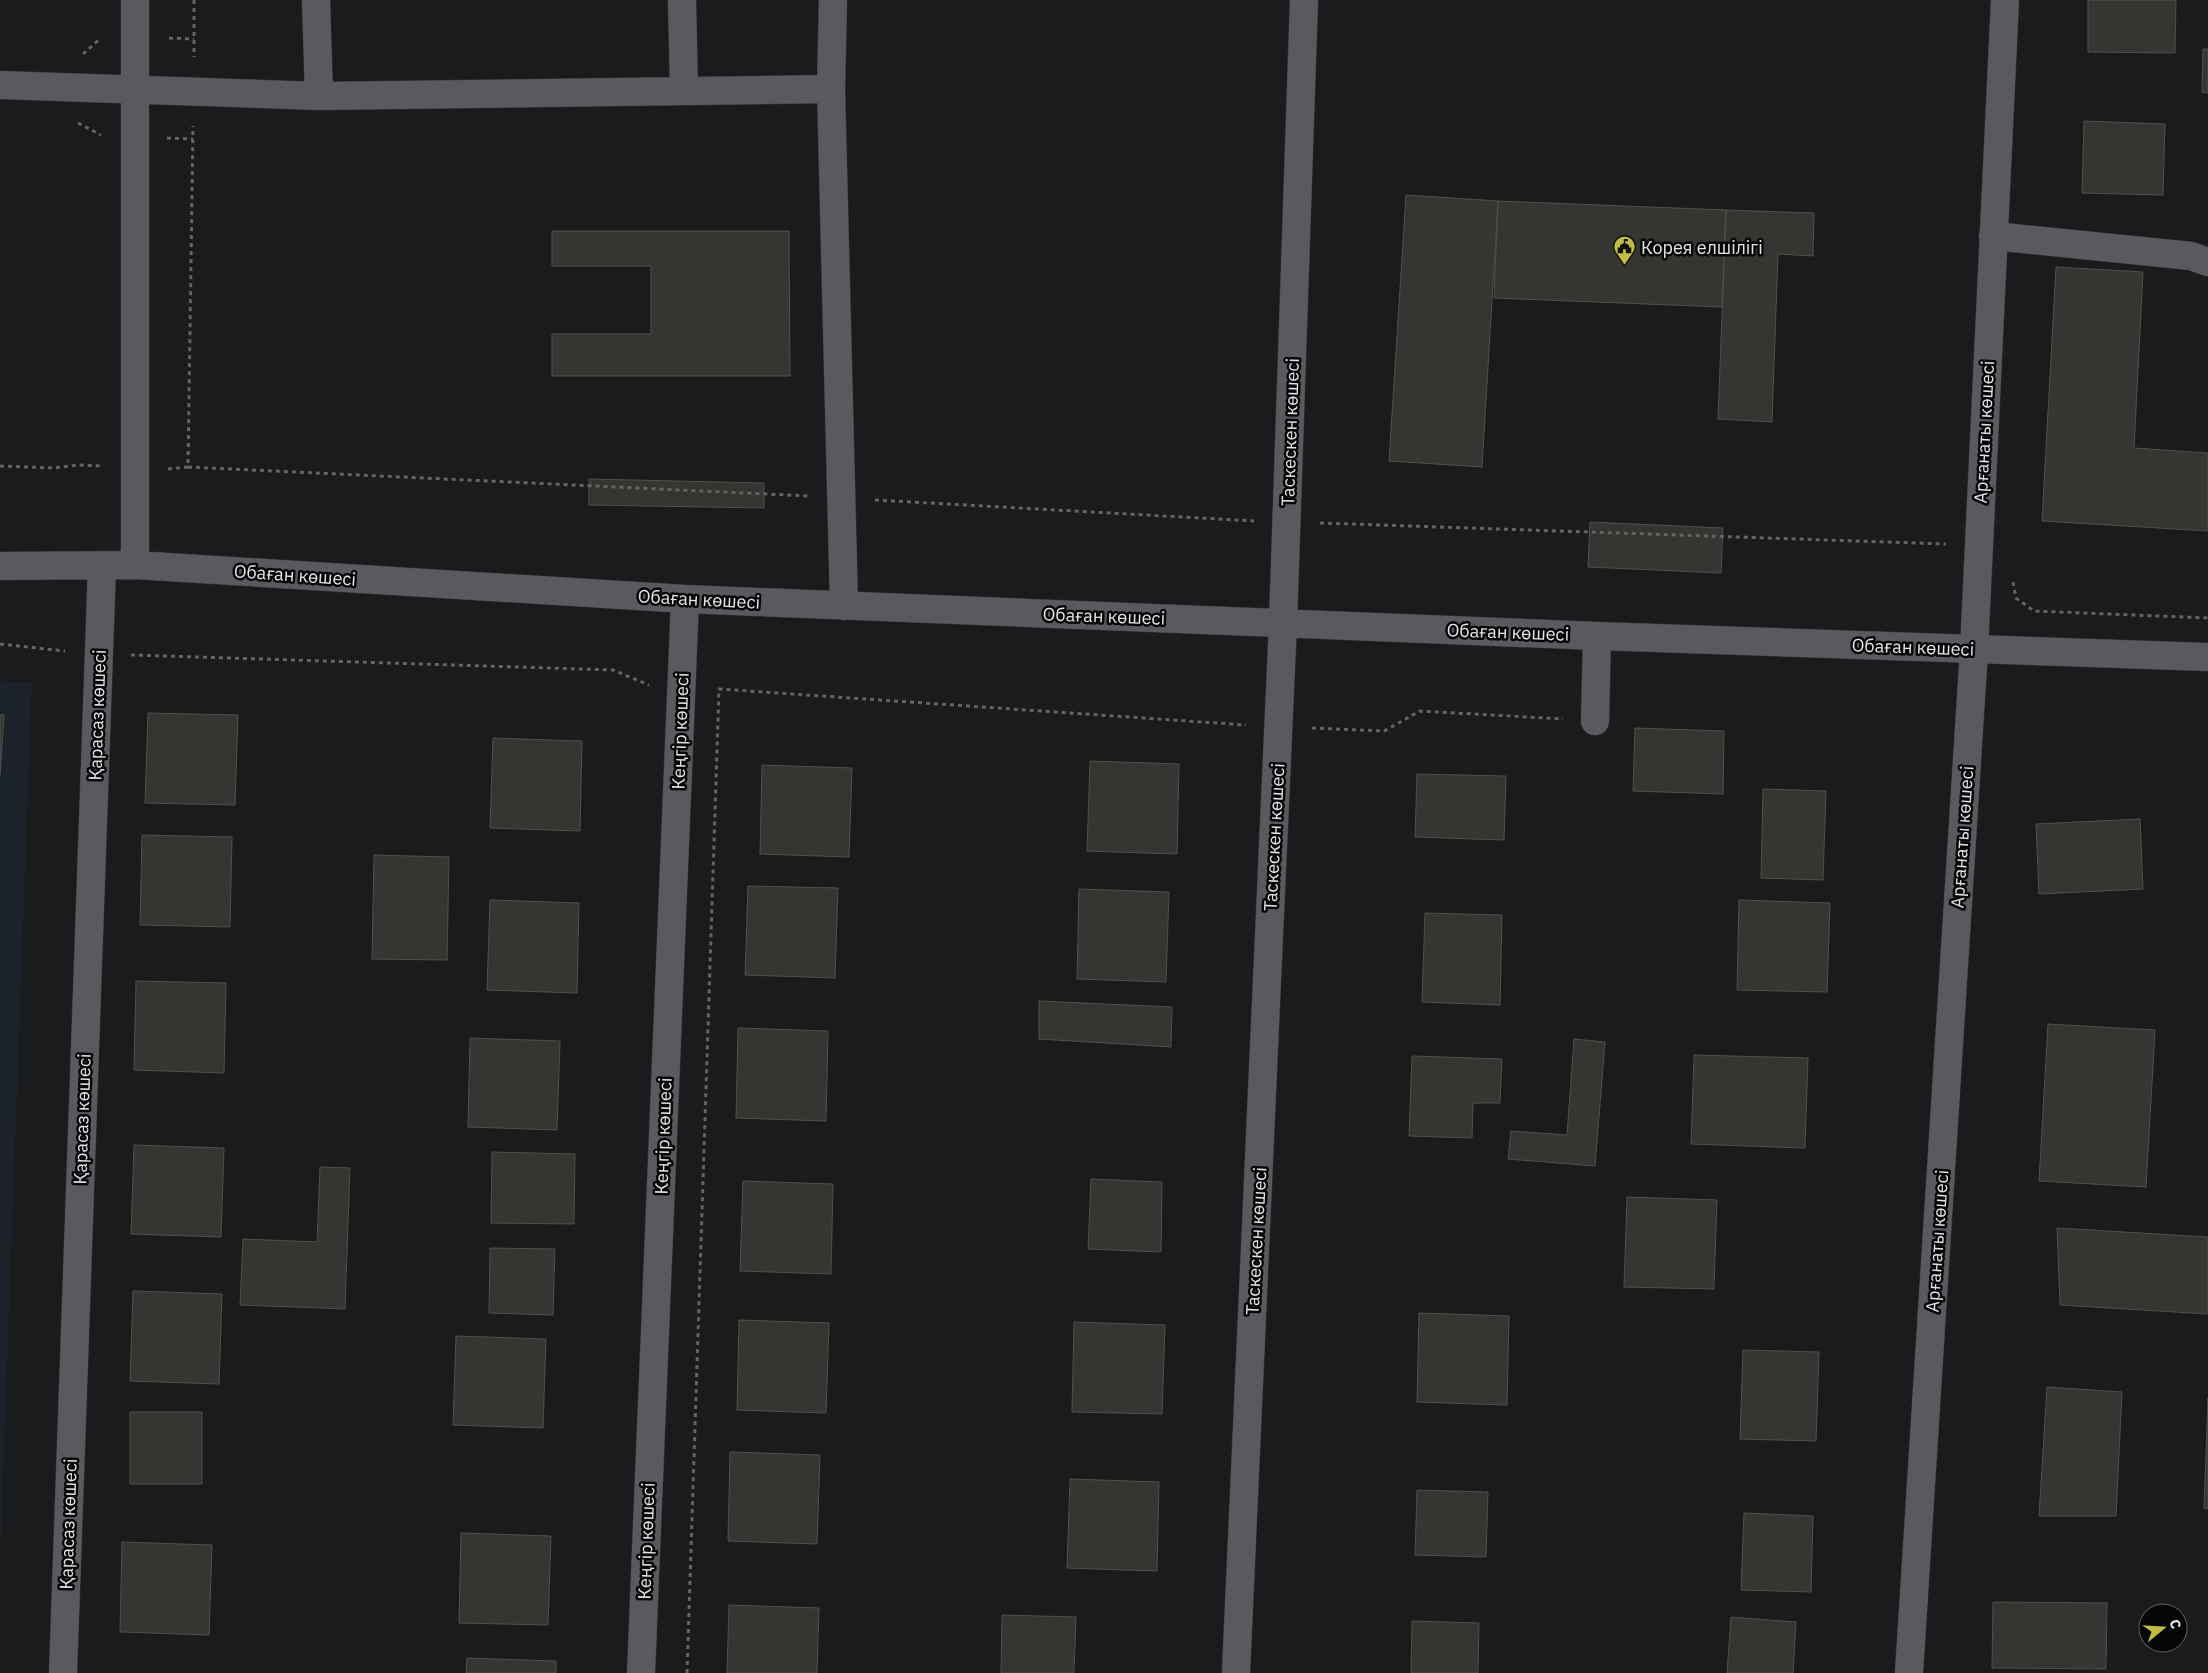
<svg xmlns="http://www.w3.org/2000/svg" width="2208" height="1673" font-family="'IBM Plex Sans',sans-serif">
<rect width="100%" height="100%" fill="#191b1d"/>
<path fill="#1c2229" d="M0 681 32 682 0 1561Z"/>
<path fill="#353532" stroke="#50504c" d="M2088 0H2176L2175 53 2088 52Z
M2203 49H2208V93L2202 92Z
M2084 121 2165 124 2163 195 2082 193Z
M1406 195 1498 201 1482 467 1389 461Z
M1498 201 1726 210 1722 307 1494 298Z
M1726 210 1814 213 1813 256 1778 254 1772 422 1718 419Z
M552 231H789L790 376H552V334H651V266H552Z
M2056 267 2143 272 2134 448 2208 453V531L2042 521Z
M589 479 764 483V508L589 505Z
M1590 522 1723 528 1721 573 1588 567Z
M148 713 238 715 235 805 145 803Z
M0 715H4L0 775Z
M1635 728 1724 731 1723 794 1633 791Z
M493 738 582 741 580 831 490 828Z
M1090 761 1179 764 1177 854 1087 851Z
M762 765 852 768 849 857 760 854Z
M1417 774 1506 776 1504 840 1415 837Z
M1763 789 1826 791 1823 880 1761 878Z
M2140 819 2143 889 2039 894 2036 824Z
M142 835 232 837 230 927 140 925Z
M374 855 449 857 447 960 372 959Z
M748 886 838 888 835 978 745 975Z
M1079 889 1169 892 1166 982 1077 979Z
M490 900 579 903 577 993 487 990Z
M1739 900 1830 903 1827 992 1737 990Z
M1425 913 1502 915 1500 1005 1422 1002Z
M136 981 226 983 224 1073 134 1070Z
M1039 1001 1172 1007 1171 1047 1039 1039Z
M2048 1024 2155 1030 2146 1187 2039 1181Z
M738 1028 828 1031 826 1121 736 1118Z
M470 1038 560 1041 557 1130 468 1127Z
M1574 1039 1605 1042 1595 1166 1508 1159 1511 1131 1567 1135Z
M1694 1055 1808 1058 1805 1148 1691 1144Z
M1412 1056 1502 1059 1500 1103H1473L1472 1138 1409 1136Z
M134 1145 224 1148 221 1237 131 1234Z
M492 1152 575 1154 574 1224 491 1223Z
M320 1167 350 1168 345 1309 240 1305 243 1239 317 1242Z
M1091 1179 1162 1182 1161 1252 1088 1249Z
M743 1181 833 1184 831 1274 740 1271Z
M1627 1197 1717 1200 1714 1289 1624 1287Z
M2057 1228 2208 1237V1314L2060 1305Z
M490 1248 555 1249 553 1315 489 1313Z
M133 1291 222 1294 219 1384 130 1381Z
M1419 1313 1509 1316 1507 1405 1417 1402Z
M739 1320 829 1323 826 1413 737 1410Z
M1074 1322 1165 1325 1162 1414 1072 1412Z
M456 1336 546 1339 543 1428 453 1425Z
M1743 1350 1819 1352 1816 1441 1740 1439Z
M2047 1387 2122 1392 2116 1516H2039Z
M2208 1398V1509L2204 1508Z
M130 1412H202V1484H130Z
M730 1452 820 1455 817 1544 728 1541Z
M1070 1479 1159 1482 1157 1571 1067 1568Z
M1417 1490 1488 1492 1486 1557 1415 1555Z
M1744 1513 1813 1516 1811 1592 1741 1590Z
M461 1533 551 1536 548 1625 459 1623Z
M122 1542 212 1545 209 1635 120 1632Z
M1993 1602 2107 1603 2106 1669 1992 1668Z
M729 1605 819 1608 817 1673H727Z
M1002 1615 1076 1617 1074 1673H1001Z
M1731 1617 1796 1622 1793 1673H1727Z
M1412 1621 1479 1623 1478 1673H1411Z
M467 1658 556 1661V1673H466Z"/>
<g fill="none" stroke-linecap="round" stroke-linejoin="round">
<defs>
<path id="minor" d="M135 0V565
M316 0 319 96
M682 0 684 91
M833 0 831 89 844 606
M0 85 319 96 831 89
M1993 236 2191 256 2208 262
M0 566 135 565 685 599 1597 636 2208 657
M1595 721 1597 636
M63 1673 102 566
M641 1673 685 599
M1236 1673 1283 623 1304 0
M1909 1673 1974 650 2005 0"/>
</defs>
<use href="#minor" stroke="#363739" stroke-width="29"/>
<path stroke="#626466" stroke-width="3" stroke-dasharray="4 4" stroke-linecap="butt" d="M194 0V57
M169 38 194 39
M83 54 101 38
M78 123 101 135
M167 138 193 139
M0 466 54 468 79 465 101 466
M188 467 809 496
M168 469 188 467 193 126
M875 500 1254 521
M1320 523 1946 544
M2013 582 2016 598 2034 611 2208 618
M0 644 65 651
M131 655 613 670 649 685
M1312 728 1384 731 1420 711 1563 719
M687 1673 719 689 1246 725"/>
<use href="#minor" stroke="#585a5d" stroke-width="28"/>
</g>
<defs>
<symbol id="civic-pin" viewBox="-11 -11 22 30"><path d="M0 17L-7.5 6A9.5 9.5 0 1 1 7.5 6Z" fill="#c3bd3e" stroke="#050607"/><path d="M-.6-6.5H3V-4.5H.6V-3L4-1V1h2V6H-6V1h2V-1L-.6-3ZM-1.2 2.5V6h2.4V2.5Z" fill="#111"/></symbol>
</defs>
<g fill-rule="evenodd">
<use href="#civic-pin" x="1612" y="234" width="25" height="34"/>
</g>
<g text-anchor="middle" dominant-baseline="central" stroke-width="5" stroke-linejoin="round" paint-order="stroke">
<g font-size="18" fill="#e4e5e7" stroke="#050607" text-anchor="start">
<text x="1641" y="247">Корея елшілігі</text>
</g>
<g font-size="18" fill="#e4e5e7" stroke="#050607">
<text transform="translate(1290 432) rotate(-88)">Таскескен көшесі</text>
<text transform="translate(1984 432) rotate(-87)">Арғанаты көшесі</text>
<text transform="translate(295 575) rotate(4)">Обаған көшесі</text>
<text transform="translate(699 599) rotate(3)">Обаған көшесі</text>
<text transform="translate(1104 616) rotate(2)">Обаған көшесі</text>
<text transform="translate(1508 632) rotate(2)">Обаған көшесі</text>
<text transform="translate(1913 647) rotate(2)">Обаған көшесі</text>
<text transform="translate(97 715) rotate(-88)">Қарасаз көшесі</text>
<text transform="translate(680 731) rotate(-88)">Кеңгір көшесі</text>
<text transform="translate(1274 837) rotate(-87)">Таскескен көшесі</text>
<text transform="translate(1962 837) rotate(-86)">Арғанаты көшесі</text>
<text transform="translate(82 1119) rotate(-88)">Қарасаз көшесі</text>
<text transform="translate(663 1136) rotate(-88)">Кеңгір көшесі</text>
<text transform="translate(1256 1241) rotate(-87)">Таскескен көшесі</text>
<text transform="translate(1937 1241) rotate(-86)">Арғанаты көшесі</text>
<text transform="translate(68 1524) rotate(-88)">Қарасаз көшесі</text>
<text transform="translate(646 1541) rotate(-88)">Кеңгір көшесі</text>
</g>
</g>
<g transform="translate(2163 1628) rotate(72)"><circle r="24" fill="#050607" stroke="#5e5f61"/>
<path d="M0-4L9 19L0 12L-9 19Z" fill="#c3bd3e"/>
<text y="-8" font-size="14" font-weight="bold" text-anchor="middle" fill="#e4e5e7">С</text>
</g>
</svg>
